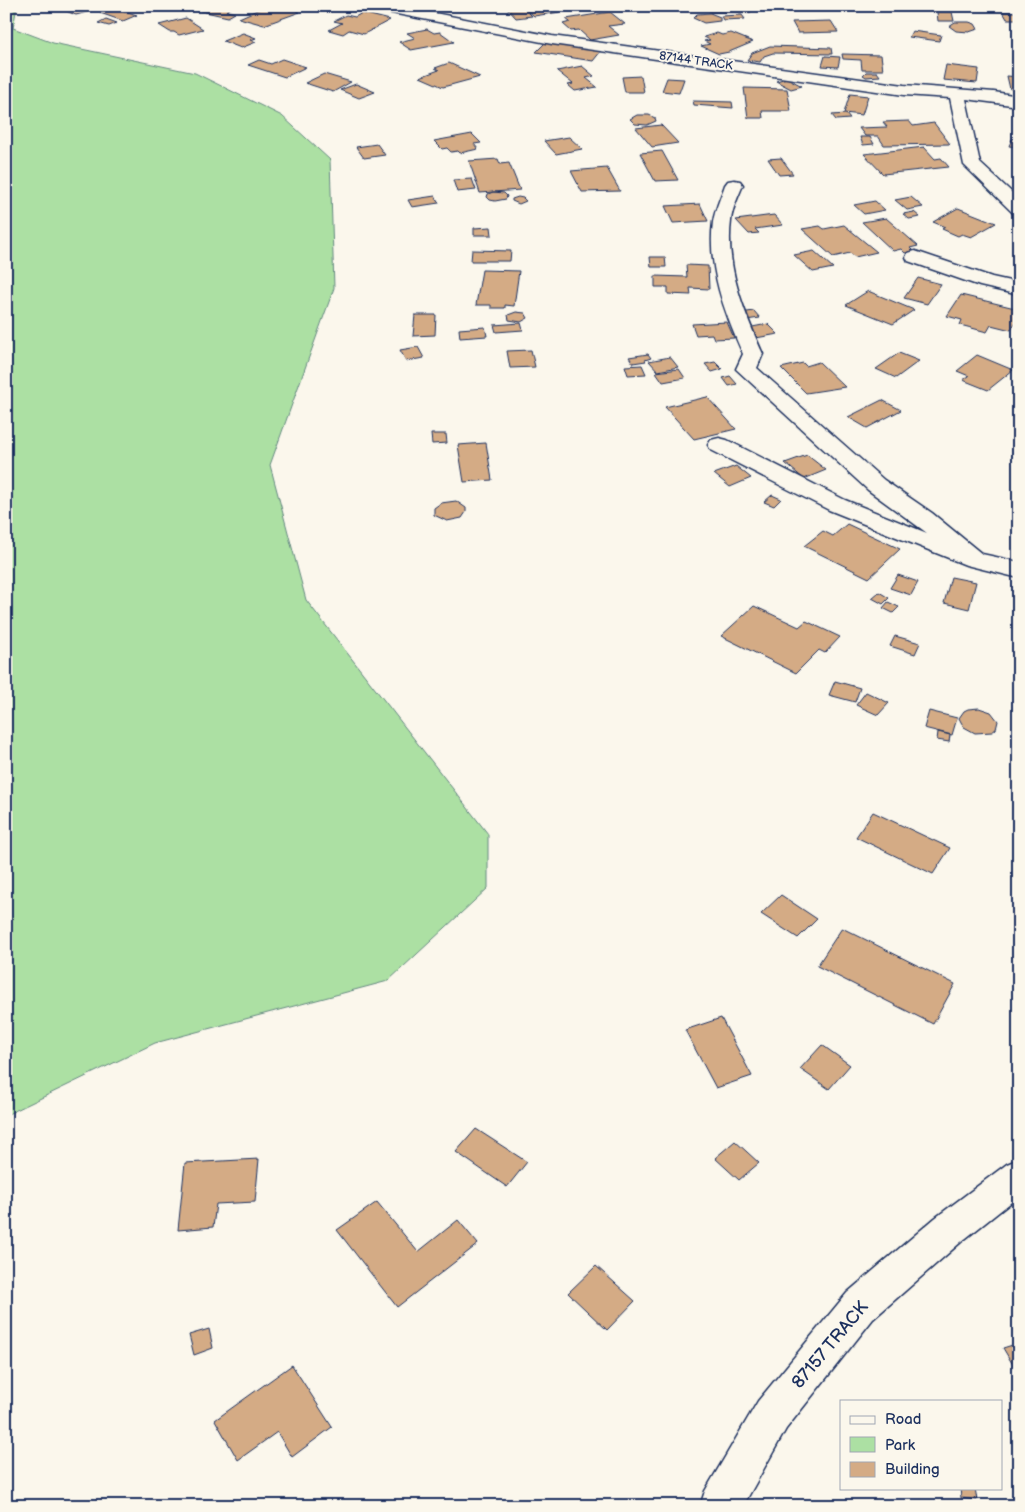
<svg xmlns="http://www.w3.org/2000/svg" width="1025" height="1512" font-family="'Balsamiq Sans',sans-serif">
<rect width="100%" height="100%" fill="#fbf7ec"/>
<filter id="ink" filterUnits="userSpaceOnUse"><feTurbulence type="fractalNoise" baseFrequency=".02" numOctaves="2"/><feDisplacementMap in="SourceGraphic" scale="10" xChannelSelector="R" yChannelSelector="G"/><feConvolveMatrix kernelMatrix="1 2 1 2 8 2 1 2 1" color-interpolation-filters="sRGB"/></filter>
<g filter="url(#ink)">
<path fill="#ace0a3" stroke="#648880" d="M6 6H17L13 28 53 43 195 73 282 116 330 160 334 288 270 465 306 600 488 834V888L388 981 155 1043 6 1115Z"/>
<path fill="#d4ab85" stroke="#1b2f5e" d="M73 6 87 12 76 15 61 9Z
M197 6H235L226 11 235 13 228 17 192 9Z
M266 6H306L296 11 300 12 264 25 239 18Z
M522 6 532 16 516 18 506 7Z
M554 6 560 12 534 16 527 10Z
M634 6H663V11L634 10Z
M708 6H749L751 12H710Z
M779 6H840L842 10H796L795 8Z
M115 8 137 15 123 21 100 13Z
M610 12 625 24 608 26 619 35 590 40 579 30 571 31 563 24 570 22 566 19Z
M937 12H952L954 21H938Z
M1003 12H1019V19H1007Z
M362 13 390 20 364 34 349 30 343 34 329 30 342 23 334 21 346 15 355 17Z
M710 13 720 17V21L704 23 693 18 697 14Z
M742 15 745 19 723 20 721 16Z
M186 18 203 29 179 35 174 32H170L159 25Z
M106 19 117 23 109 26 98 23Z
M831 21 838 32 798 33 792 22Z
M955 22H969L975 24 978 29 969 32 956 31 949 26Z
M427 29 434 33 440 32 454 42 411 50 399 42 415 38 407 33Z
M912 31 941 35 939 41 909 37Z
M243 33 256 38 251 40 256 42 241 48 223 41Z
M717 33 722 35 731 33 753 42 729 52 719 54 701 46 710 44 704 41 710 40 704 37Z
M545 43 601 51 593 61 536 52Z
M770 46 831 48 832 54 773 53 764 56 760 62 747 60 752 53Z
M842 54 881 55 883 70H862L861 60 843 59Z
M825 56 840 57 838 67 822 66Z
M282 59 306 67 285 77 248 65 259 60 271 64Z
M449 63 480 77 443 87 420 77 439 70 435 68Z
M946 65 979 69 977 83 943 80Z
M582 66 594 76 586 78 597 87 575 91 568 85 573 84 557 71Z
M866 72H877L880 76 866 77 863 75Z
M324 74 351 82 333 92 305 83Z
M641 76 644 92H625L622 77Z
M1007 76 1019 77V90L1010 89Z
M667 78 684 79 679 93 662 91Z
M787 78 802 86 791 89 776 81Z
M356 84 375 92 359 98 340 90Z
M744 88 787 89 791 111H762L763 118H748Z
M850 94 868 96 862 115 844 113Z
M693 101 732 102 733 108 694 105Z
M846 114 850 119 836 120 832 115Z
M637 115H649L655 118 656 121 647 125 635 124 630 119Z
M909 121 913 126 934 123 950 144 884 145 878 136H865L859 128 887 127 883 122Z
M661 125 678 143 652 147 636 128Z
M472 134 481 143 474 144 478 149 460 153 458 151 451 152 447 148 442 149 434 141Z
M569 137 582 149 556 154 544 141Z
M860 137H870L874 144 863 145Z
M1012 139 1019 140V153L1014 152 1017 147 1009 146Z
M377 144 385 155 364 158 356 147Z
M924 147 935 159 941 158 949 167 883 174 864 154Z
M662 151 678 180 655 181 640 153Z
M781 158 793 174 779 175 768 159Z
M498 159 500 164 509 163 520 190 480 193 469 161Z
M607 168 620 191 582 192 571 171Z
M472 179 476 190 457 192 453 180Z
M493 192 504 193 507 196 506 199 495 201 490 200 487 197 488 194Z
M435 196 439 203 412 207 408 200Z
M518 197 523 198 526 201 519 204 512 201V199Z
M911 197 923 207 907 210 895 200Z
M875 201 885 210 864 214 854 205Z
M700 204 708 221 673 223 665 206Z
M958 208 996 223 971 237 962 234 958 236 942 229 945 227 933 222Z
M914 212 920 217 909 219 903 214Z
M774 215 783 225 755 229 759 233 749 234 736 220Z
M886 218 918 246 910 248 913 251 905 253 901 249 893 251 862 222Z
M844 225 877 252 855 257 850 253 833 257 802 229 820 226 824 229Z
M491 227 492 235H474V228Z
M472 250 511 251 510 261H471Z
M814 251 833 268 813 272 794 255Z
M650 257H665L666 267H651Z
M686 265 708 266 709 289 690 288 691 295 668 294V287H655V276L687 277Z
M482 270 519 271 514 306 505 305V308H491V305H476Z
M918 278 941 284 927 304 904 298Z
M868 291 914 310 893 324 846 305Z
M961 295 1019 309V316L1011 330 991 325 987 332 960 325 962 320 947 316Z
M754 311 760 318 746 320 740 313Z
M516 312 525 313 528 318 521 322 509 320 508 315Z
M415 315H436L435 335 413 336Z
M727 322 734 338 714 339 712 334 696 335 692 324Z
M521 323 523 330 496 332 494 325Z
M768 324 778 334 756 338 747 328Z
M485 327 487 336 460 338 459 329Z
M418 347 424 358 406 361 400 350Z
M531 350 535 367 510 368 507 351Z
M899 353 919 361 896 378 876 369Z
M648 354 651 358 645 360 646 361 633 363 629 357Z
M977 355 1013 370 988 390 963 380 969 376 957 371Z
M670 357 678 367 658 371 649 361Z
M715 362 722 369 712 372 705 364Z
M819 362 845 387 806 393 781 368 803 363 806 366Z
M642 365 646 374 628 375 625 366Z
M679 369 685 378 663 382 656 372Z
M730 376 737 384 729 386 723 378Z
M707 397 736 429 694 439 665 407Z
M882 400 901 410 867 428 848 417Z
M431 434H446L447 443 432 444Z
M486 443 492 480 464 482 458 445Z
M807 455 826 470 804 479 785 463Z
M736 466 751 478 730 487 714 474Z
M772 495 781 499 774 506 764 502Z
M456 501 466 508V512L462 518 447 521 434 515V508L441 503Z
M847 524 900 549 869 578 804 546 823 531 833 536Z
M898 575 918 582 911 595 890 588Z
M951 577 976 582 969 609 944 603Z
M879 592 889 598 883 604 872 598Z
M888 602 899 607 893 613 883 608Z
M754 606 799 627 806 621 840 637 825 653 819 650 796 673 721 636Z
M895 636 920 643 915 654 890 646Z
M835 681 860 688 855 702 829 695Z
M866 692 889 703 878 715 856 705Z
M979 708 991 712 998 721 996 729 992 732 975 733 964 727 961 722 959 718 964 711 968 709Z
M929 711 957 718 952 735 924 728Z
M938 732 950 735 949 742 937 740Z
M873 812 950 848 933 874 856 837Z
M781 895 817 919 798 938 761 914Z
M842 928 955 984 933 1024 817 966Z
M721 1018 752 1076 716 1088 685 1030Z
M822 1045 850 1065 829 1089 800 1069Z
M476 1129 527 1162 507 1187 456 1152Z
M735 1141 759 1163 739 1180 715 1158Z
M259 1159 255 1202 216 1204 213 1227 178 1230 185 1163Z
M377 1202 418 1252 458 1220 478 1244 397 1307 337 1230Z
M596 1266 635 1301 607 1330 568 1293Z
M209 1329 213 1348 194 1355 189 1335Z
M1019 1343V1375L1003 1348Z
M292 1365 332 1427 292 1457 277 1432 238 1460 215 1420Z
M960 1488H975L977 1500 961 1498Z"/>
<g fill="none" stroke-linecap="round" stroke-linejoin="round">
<defs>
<path id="minor" d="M369 6H399L552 36 904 85 994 92 1019 96V106L966 99 980 163 1019 199V214L1013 213 964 165 950 98 904 95 552 44 376 10Z
M734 180 740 181 743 185C738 197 732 209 731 221 725 267 745 314 763 354L757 368 884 480 932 513 982 554 1019 562V578L966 565 829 510 711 450 708 445 711 440 719 438 727 440 845 500 927 533 868 490 736 369 743 354C725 314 707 267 713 222 715 209 721 197 725 185L728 181Z
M915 251 992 277 1019 283V295L980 286 908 261 906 257 908 253Z
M1019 1159V1196L961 1242 873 1319 786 1429 743 1506H700L705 1491 758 1401 847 1293 935 1218 1007 1164Z"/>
</defs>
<use href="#minor" stroke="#1b2f5e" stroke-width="3"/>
<use href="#minor" fill="#fbf7ec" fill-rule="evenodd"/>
</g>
</g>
<g text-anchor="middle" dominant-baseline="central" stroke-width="4" stroke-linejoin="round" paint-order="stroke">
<g font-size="12" fill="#1b2f5e" stroke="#fbf7ec">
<text transform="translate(696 61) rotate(8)">87144 TRACK</text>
</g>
<g font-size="18" fill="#1b2f5e" stroke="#fbf7ec">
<text transform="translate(830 1345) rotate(-50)">87157 TRACK</text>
</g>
</g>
<rect width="1025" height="1512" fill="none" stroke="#fbf7ec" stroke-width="25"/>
<rect x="12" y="12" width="1000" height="1487" fill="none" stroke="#1b2f5e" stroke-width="2" filter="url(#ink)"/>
<rect x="840" y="1400" width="162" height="90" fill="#fbf7ec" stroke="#a1a7b3"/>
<rect x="850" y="1416" width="25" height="8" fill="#fbf7ec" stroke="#a1a7b3"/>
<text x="885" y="1424" font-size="15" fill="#1b2f5e">Road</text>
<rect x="850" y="1437" width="25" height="15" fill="#ace0a3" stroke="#a1a7b3"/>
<text x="885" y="1450" font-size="15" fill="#1b2f5e">Park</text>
<rect x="850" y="1462" width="25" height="15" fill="#d4ab85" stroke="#a1a7b3"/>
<text x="885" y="1474" font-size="15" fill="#1b2f5e">Building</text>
</svg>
